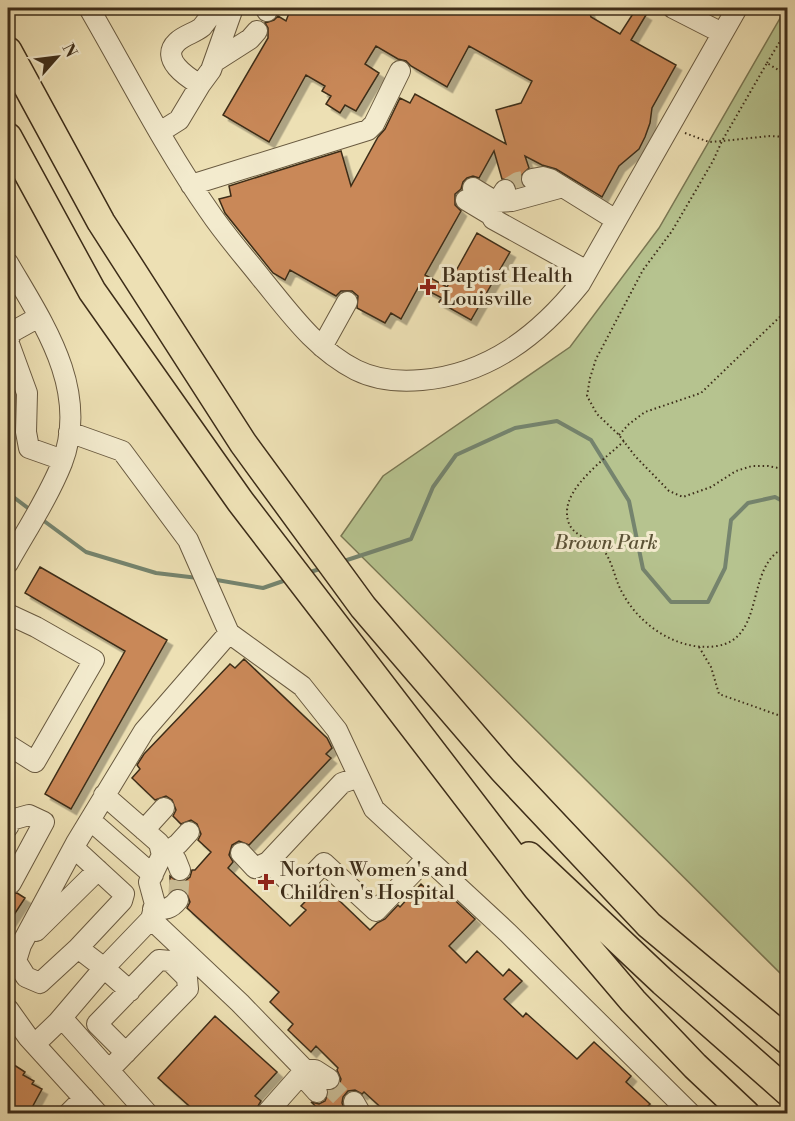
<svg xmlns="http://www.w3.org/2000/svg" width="795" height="1121" font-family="'Libre Bodoni',serif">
<defs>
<filter id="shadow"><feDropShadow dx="5.5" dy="5.5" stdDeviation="0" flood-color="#0004"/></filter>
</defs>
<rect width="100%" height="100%" fill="#ede0b4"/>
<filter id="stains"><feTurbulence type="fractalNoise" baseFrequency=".00333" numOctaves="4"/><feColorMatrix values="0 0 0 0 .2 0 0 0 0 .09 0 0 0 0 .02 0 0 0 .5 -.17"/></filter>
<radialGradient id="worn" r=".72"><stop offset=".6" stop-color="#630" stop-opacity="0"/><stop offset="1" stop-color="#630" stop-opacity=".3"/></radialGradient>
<path fill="#b6c38f" stroke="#7a7854" stroke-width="1.5" d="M786 8H788L787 980 341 536 383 476 570 347 659 228Z"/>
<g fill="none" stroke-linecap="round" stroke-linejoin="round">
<path stroke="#75846e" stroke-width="4" d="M8 493 32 511
M40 518 86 552 156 573 198 578
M341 562 411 539 433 487 456 455 515 428 557 421 591 440 629 501 643 569 671 602H708L725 568 731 520 748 503 775 497 788 504
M307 573 323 568
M211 579 263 588 289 579"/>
</g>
<path fill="#c98859" stroke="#3d2d19" stroke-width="1.5" filter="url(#shadow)" d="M291 8H588L591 17 620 34 636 9 646 15 631 40 676 65 652 108 650 123 645 137 639 149 619 166 602 197 556 169 542 165 525 156 529 168 521 176 522 186 516 187 511 180 502 179 494 151 479 178 473 176 467 178 463 182 461 189 455 194V205L461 211 425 275 447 287 477 233 510 252 471 320 439 302 442 298 419 286 401 319 391 313 385 323 357 308 358 296 352 291H341L336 296 290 270 285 280 273 273 225 213 219 199 231 196 229 186 341 151 351 186 378 137 385 129 400 98 410 103 415 94 506 144 496 110 521 103 532 81 469 46 447 87 411 66 406 61 398 59 376 46 365 64 379 73 356 111 345 105 340 113 326 104 331 96 322 91 325 86 306 75 269 142 223 115 268 38V28L265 23 274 20 278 16 286 21Z
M40 567 167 640 71 809 45 794 125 651 25 593Z
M244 659 327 738 332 748 326 754 331 758 249 845 239 841 232 845 229 855 233 862 228 868 290 926 306 910 301 906 322 884 370 930 377 923 385 919 398 905 400 907 421 884 437 899 445 891 475 919 449 946 466 963 477 951 503 976 509 969 522 981 504 999 523 1017 526 1013 577 1059 594 1042 631 1076 626 1082 650 1104 641 1113H387L364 1092 362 1094 355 1090 348 1091 343 1097 342 1103 345 1111 343 1113H323L311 1102 319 1104 325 1101 329 1091 339 1086 341 1079 337 1070 338 1068 316 1046 311 1052 288 1030 293 1024 270 1002 279 992 187 908 190 902 186 891 180 888 170 891V876L178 882 185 881 190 877 192 870H195L211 852 198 840 201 834 197 824 191 820 181 824 173 816 176 810 172 800 166 796 155 800 132 778 140 769 137 765 144 754 230 664 235 668Z
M17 893 25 898 8 924V895Z
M215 1016 277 1072 255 1096 261 1101 254 1113H197L158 1078Z
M8 1061 25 1072 23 1075 34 1081 32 1084 42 1089 29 1113H8Z"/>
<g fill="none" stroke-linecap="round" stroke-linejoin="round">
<path stroke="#cabc95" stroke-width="20" stroke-dasharray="20 10" stroke-linecap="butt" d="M505 190 518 182 532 179
M178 900 180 870
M326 1082 350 1106"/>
<defs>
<path id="minor" d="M89 8C128 75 164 147 209 211 225 235 244 256 262 279 290 313 315 349 356 370 376 380 400 382 422 380 489 374 539 335 580 284L737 8
M673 8 722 33
M267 11 268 8
M214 62 250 39 257 31
M200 85C187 77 159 59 177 42 184 35 195 33 202 27 207 21 212 14 216 8
M160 132 179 120 200 85 211 70 233 8
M532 179 543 177 550 179 616 220
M191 185 368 130 374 124 400 71
M473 188 496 202 512 201 563 187
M505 190 490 213 493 219 587 271
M466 200 491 215
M8 263C43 323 90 390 62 463 48 498 26 531 8 563
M39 317 12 332 8 341 27 393 26 432 29 448 63 460
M322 347 347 302
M69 432 122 451 188 540 229 633 302 686 337 730 374 809 508 933 691 1114
M8 614 36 627 94 660 35 762 8 745
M104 795 159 843 162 855 149 882 155 904 151 919 240 1003 305 1070 266 1114
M90 820 153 875
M8 827 11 820 29 815 44 822 11 883H8
M144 830 164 808
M74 848 124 894 122 901 78 948
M169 850 176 860 180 870
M241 853 255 868 268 862 342 783 359 777
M162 855 178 844 189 832
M268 862 298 890 324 863 376 911 426 859
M153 909C165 910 171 909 178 900
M36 931 98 870
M130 991 104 968 151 919
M8 1009 28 1037 98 1114
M62 1018 148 1114
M35 1044 58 1022 104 968 78 948 40 983 26 977 16 961 21 945 76 843 144 731 229 633
M109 1070 188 989 187 978 170 961 159 960 97 1024 126 1053
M305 1070H315L329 1079
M305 1070 308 1082 317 1092
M354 1102 361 1114
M68 1114 84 1098"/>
<path id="highway" d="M8 51 101 222 243 443 363 607 503 770 649 925 788 1041
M8 137 92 291 240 501 537 888 633 1001 695 1066 746 1114
M529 856 663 982 788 1092"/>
</defs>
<use href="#minor" stroke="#695a40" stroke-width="22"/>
<use href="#highway" stroke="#3d2d19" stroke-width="30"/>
<path stroke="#3d2d19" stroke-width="2" stroke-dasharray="1.5 3" stroke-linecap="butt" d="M767 63 788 28
M685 133 709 142 722 141 767 63 788 76
M788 137 770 136 722 141 713 161 672 231 643 270 596 359 590 378 587 396 597 414 619 435 635 456 669 491 683 497 711 487 736 471 752 466H768L788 470
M619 435 629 424 645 412 701 393 788 309
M624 441C606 458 568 485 567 511 566 539 593 536 605 552 614 566 615 581 623 594 641 627 680 652 717 646 762 639 748 578 775 554 778 551 784 550 788 548
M699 647 711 667 719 694 778 715 783 718 788 726"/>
<use href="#minor" stroke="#f3ebce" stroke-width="20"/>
<use href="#highway" stroke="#ede0b4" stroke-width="27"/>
</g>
<g fill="#8f2418" stroke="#f3ebce" stroke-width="2">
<path d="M425 278h6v6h6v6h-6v6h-6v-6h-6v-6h6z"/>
<path d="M263 873h6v6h6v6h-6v6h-6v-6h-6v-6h6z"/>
</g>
<g text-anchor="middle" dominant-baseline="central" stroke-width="6" stroke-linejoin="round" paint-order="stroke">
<g font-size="20" fill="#3d2d19" stroke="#f3ebce" text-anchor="start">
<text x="442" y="276">Baptist Health<tspan x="442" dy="23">Louisville</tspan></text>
<text x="280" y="870">Norton Women's and<tspan x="280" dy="23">Children's Hospital</tspan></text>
</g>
<g font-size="20" font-style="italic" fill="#5b5236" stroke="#f3ebce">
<text x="606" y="543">Brown Park</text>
</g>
</g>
<rect width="795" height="1121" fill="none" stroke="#ede0b4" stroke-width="30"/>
<rect x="9" y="9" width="777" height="1103" fill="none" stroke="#3d2d19" stroke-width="3"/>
<rect x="15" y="15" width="765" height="1091" fill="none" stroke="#3d2d19" stroke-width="1.5"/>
<g transform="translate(57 57) rotate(62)" stroke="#f3ebce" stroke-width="4.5" paint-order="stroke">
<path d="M0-4.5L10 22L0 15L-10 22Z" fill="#3d2d19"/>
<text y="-9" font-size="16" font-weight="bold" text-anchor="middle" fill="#3d2d19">N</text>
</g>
<rect width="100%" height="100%" filter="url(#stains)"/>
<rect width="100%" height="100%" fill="url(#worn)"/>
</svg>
